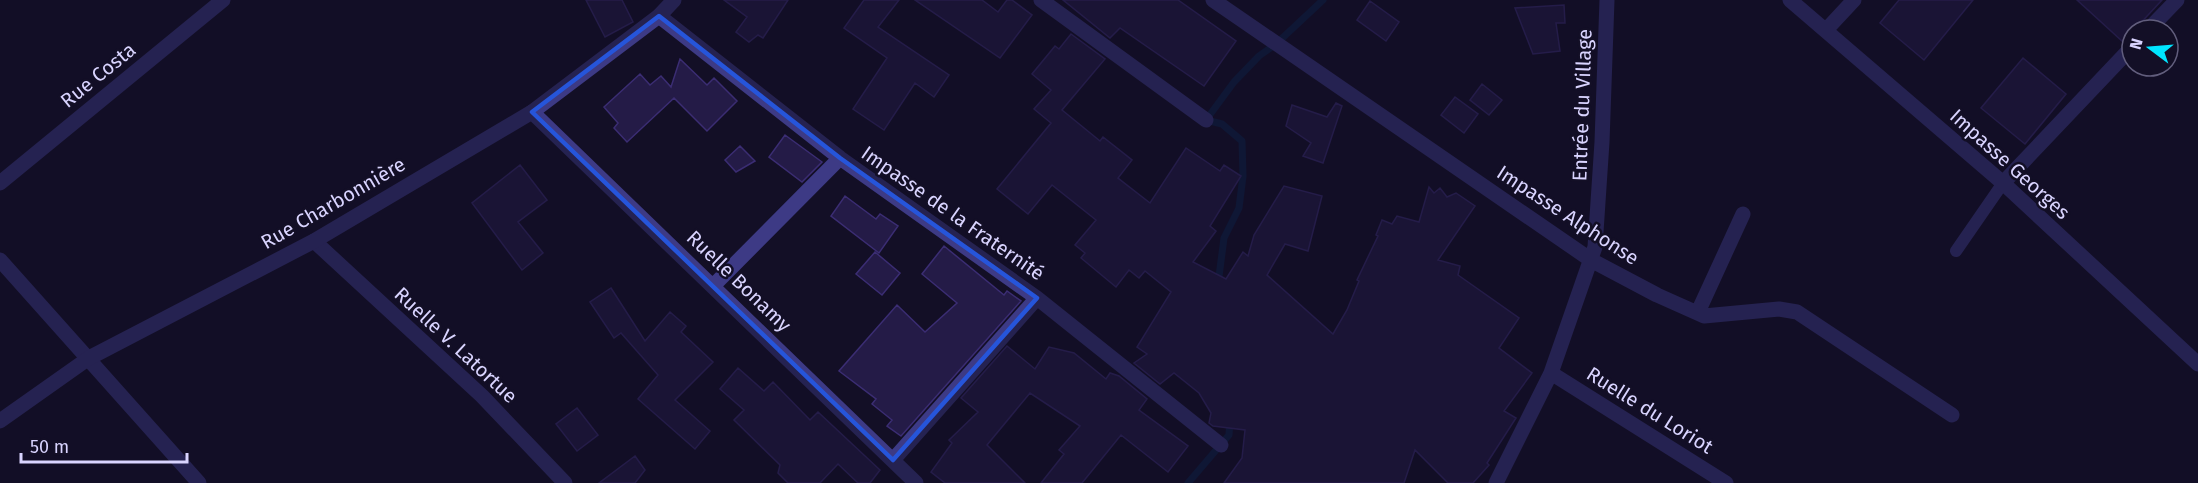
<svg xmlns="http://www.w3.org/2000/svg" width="2198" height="483" font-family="'Fira Sans',sans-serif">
<rect width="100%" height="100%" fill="#130f26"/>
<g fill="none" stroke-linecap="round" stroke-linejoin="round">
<path stroke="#0c2248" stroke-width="7" d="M1218 284 1224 238 1239 208 1243 176 1242 141 1222 124 1206 120 1234 82 1259 56 1276 44 1323 0
M1188 483 1229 435 1230 419"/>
</g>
<path fill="#241b47" stroke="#3b2d73" stroke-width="1.5" d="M586 0H622L633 22 605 37Z
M724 0H788L763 38 758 35 749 42 736 32 747 17Z
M864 0H899L878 27 949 75 934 97 915 83 884 130 853 109 887 58 844 28Z
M915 0H982L998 12 1007 0H1012L1032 15 1000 58Z
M1063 0H1178L1236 41 1204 86 1120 28 1110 38Z
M1899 0H1973L1924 60 1880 23Z
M2077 0H2162L2123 42Z
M1370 1 1399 22 1386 41 1357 20Z
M1564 5 1565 23H1556L1560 51 1533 54 1515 8Z
M1071 34 1105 59 1062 110 1100 141 1103 137 1132 160 1118 178 1150 203 1186 148 1220 171 1224 165 1241 176 1210 226 1216 231 1193 262 1226 279 1243 252 1248 256 1254 235 1284 186 1322 196 1308 251 1285 244 1267 275 1333 334 1347 310 1359 281 1357 280 1378 236 1376 235 1382 220 1392 224 1397 216 1419 222 1429 187 1434 193 1440 188 1447 197 1456 193 1475 206 1438 260 1460 266 1458 275 1519 318 1499 348 1532 373 1504 411 1516 418 1487 463 1489 465 1473 483H1448L1415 450 1404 483H1224L1242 458 1245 430 1213 426 1209 423 1211 413 1199 393 1174 373 1160 384 1134 363 1147 354 1137 347 1171 292 1145 271 1139 278 1129 270 1116 287 1081 258 1085 253 1075 245 1096 220 1052 185 1028 214 997 189 1051 123 1034 109 1051 90 1032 74 1055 46 1059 49Z
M2023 58 2066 94 2025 144 1981 108Z
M680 59 707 85 714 78 737 101 707 131 674 98 627 142 614 128 618 123 604 107 640 74 650 85 661 76 671 87Z
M1482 84 1502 100 1489 115 1470 100Z
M1455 97 1478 114 1464 133 1441 115Z
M1336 103 1342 106 1323 163 1303 156 1311 143 1286 126 1292 105 1327 117Z
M785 135 822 162 802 182 769 157Z
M740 146 755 161 736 172 725 160Z
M520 165 547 200 518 222 543 253 522 270 472 203Z
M845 196 876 219 880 214 898 226 879 253 831 216Z
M944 246 1004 295 1007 291 1021 301 901 436 887 426 892 420 872 404 876 399 839 371 897 305 925 332 957 303 922 274Z
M875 252 900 273 882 295 856 274Z
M611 288 645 341 670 312 686 326 681 332 713 362 675 400 710 431 695 449 638 399 658 375 621 333 614 338 590 302Z
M1007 346 1035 369 1049 347 1074 353 1106 379 1110 373 1119 376 1147 399 1139 410 1188 446 1168 472 1121 435 1082 483H1041L1064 454 1059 450 1080 426 1030 393 987 445 1025 483H945L931 472 952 443 949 440 978 412 961 398Z
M738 368 764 391 773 382 810 420 818 412 880 470 870 483H858L838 464 820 483H788L778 473 780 465 734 420 744 410 720 389Z
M577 408 598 435 577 451 556 424Z
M635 456 645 470 635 483H599Z"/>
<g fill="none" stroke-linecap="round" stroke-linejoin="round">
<path stroke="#3d3a85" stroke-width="12" d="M1956 251 2003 183"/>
<path stroke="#3d3a85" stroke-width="15" d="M1041 0 1206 120
M1213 0 1591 260 1657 295 1704 316 1779 309 1797 312 1952 415
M1790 0 2003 183 2198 364
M659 16 840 158 1037 298 1221 445
M1826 30 1854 0
M2148 30 2177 0
M532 112 916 483
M0 183 223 0
M2003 183 2132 47
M314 241 482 396 565 483
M0 260 199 483
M714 285 840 158
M1698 312 1743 214
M1551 373 1726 483
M893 460 1037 298
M1496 483 1551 373 1595 247 1602 142 1607 0"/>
<path stroke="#3d3a85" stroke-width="15" d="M0 421 89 358 314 241 532 112 659 16 674 0"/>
</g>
<path d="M0 0H2198V483H0ZM659 16 840 158 1037 298 893 460 532 112Z" fill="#130f26" fill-opacity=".55" fill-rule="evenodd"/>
<path fill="none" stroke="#2655da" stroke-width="4.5" stroke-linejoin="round" d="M659 16 840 158 1037 298 893 460 532 112Z"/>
<g text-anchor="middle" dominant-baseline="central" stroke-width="5" stroke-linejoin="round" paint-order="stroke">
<g font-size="20" fill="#d9d4ff" stroke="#130f26">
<text transform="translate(98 75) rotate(-39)">Rue Costa</text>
<text transform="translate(1582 105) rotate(-88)">Entrée du Village</text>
<text transform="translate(2010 164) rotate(42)">Impasse Georges</text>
<text transform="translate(333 203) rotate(-30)">Rue Charbonnière</text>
<text transform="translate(953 213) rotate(35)">Impasse de la Fraternité</text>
<text transform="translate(1568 215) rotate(33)">Impasse Alphonse</text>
<text transform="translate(739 281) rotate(44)">Ruelle Bonamy</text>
<text transform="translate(456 345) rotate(43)">Ruelle V. Latortue</text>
<text transform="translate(1650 410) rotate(32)">Ruelle du Loriot</text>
</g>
</g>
<g transform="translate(2150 48) rotate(286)"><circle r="28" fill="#130f26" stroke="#625e7d" stroke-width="1.5"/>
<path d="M0-4.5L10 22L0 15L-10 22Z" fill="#00e5ff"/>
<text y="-9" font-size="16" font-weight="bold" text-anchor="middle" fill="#d9d4ff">N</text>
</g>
<path d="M21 453v9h166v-9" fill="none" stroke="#d9d4ff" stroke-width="3"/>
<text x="30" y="453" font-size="18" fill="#d9d4ff" stroke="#130f26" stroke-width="4.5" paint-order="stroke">50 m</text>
</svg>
